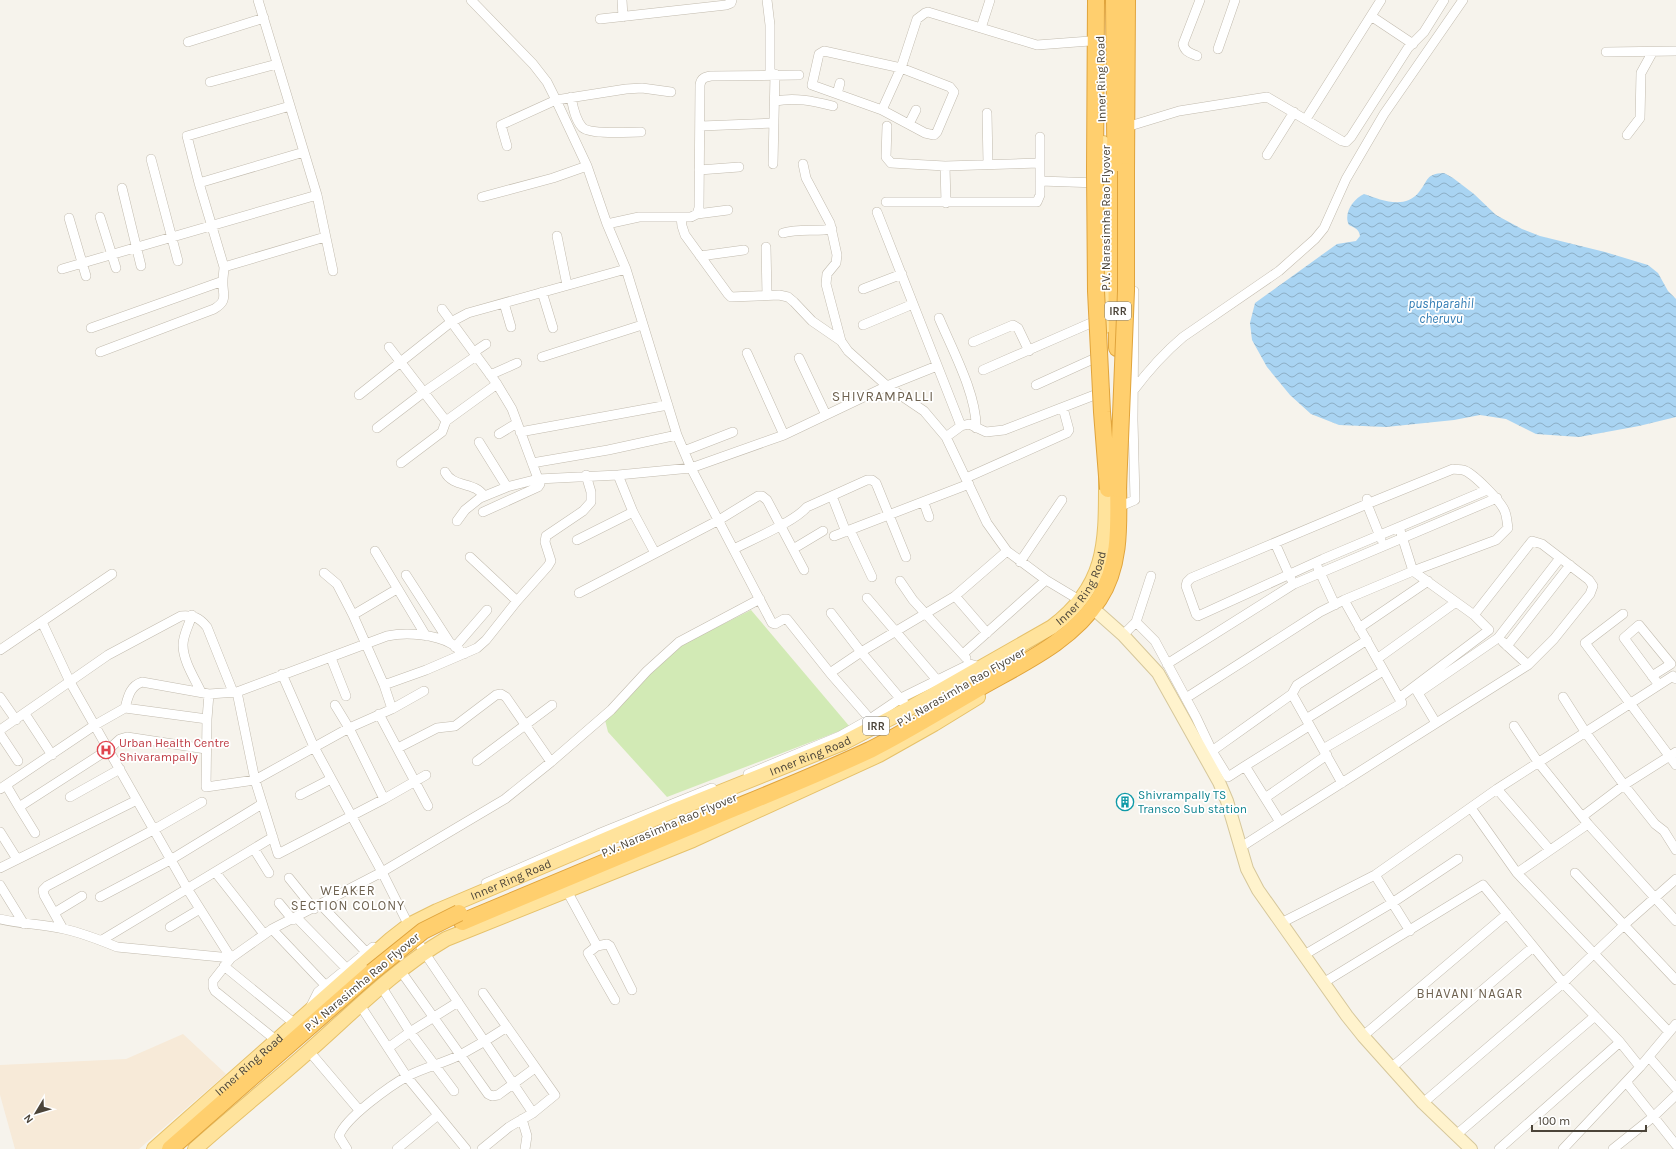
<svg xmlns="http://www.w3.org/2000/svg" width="1676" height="1149" font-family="Karla,sans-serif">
<defs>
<pattern id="water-waves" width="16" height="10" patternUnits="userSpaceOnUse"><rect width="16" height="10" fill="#a9d4f2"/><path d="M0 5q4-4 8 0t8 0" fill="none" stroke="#8caec5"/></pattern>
</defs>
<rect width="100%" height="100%" fill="#f6f3ec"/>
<path fill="#f7ead8" d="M183 1034 226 1074 139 1149H15L0 1095V1065L126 1059Z"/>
<path fill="#d2eab5" d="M751 610 850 727 667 797 608 732 604 716 666 653Z"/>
<path fill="url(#water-waves)" d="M1444 173 1453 178 1474 194 1496 215 1522 229 1540 236 1605 252 1648 265 1658 273 1668 291 1676 299V417L1639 426 1579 437 1536 434 1506 419 1480 415 1454 420 1386 427 1339 425 1311 414 1290 395 1267 367 1252 340 1250 323 1255 303 1337 244 1356 241 1360 236C1359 229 1355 228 1349 225 1343 214 1353 199 1364 194 1381 200 1405 210 1419 192 1429 180 1425 174 1444 173Z"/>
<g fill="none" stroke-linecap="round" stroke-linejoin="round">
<defs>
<path id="street" d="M258 0 317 195 333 271
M471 0 533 64 547 82 556 100 587 166 607 224 626 269 677 435 691 468 772 623 775 624 784 619H787L830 673 870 719
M622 0 623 17
M767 0 770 25V74
M1371 16 1413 44
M600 19 726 5 731 3 732 0
M981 28 990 0
M188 42 264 18
M1218 49 1235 0
M1606 52 1676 51
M1197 56C1190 53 1185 52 1183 44L1200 0
M210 82 277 64
M837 94 840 83
M571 97C573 107 575 119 582 127 589 135 629 132 641 132
M775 101C795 97 813 101 833 106
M882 110 925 133 934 135 937 132 954 92 950 87 901 68 882 110 812 85 819 54 824 51 901 68 917 19 925 13 928 12 1037 45 1090 41
M987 113 988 164
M1306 119 1381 0
M909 124 916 110
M1133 125 1179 111 1267 97 1342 141 1346 142 1351 137 1408 48 1424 32 1444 0
M701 126 774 123
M887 126 886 157 891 163 945 166 1039 163
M1627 135 1640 118 1641 73 1652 53
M507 146 501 125 556 100 626 89 642 88 671 92
M1267 155 1294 112
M151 159 178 261
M773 164 775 74
M803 164 806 178 830 223 837 255 836 263 827 274 826 284 841 341
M945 166 946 203
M699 170 739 167
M1040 181 1098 183
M199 183 304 152
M122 188 141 266
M482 197 553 178 587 166
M886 202H1037L1040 195V137
M877 212 961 426
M697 214 728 210
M100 217 116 268
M681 217 682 226 685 235 728 294 731 297 779 295 788 297 794 302 812 321 841 341 848 351 887 386 924 411 946 437 987 523 1007 551 1046 580 1081 601
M69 218 86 276
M607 224 639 217H691L697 214 699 208 700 85C701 78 705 77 711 76L799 75
M783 233C799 228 816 232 832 229
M557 236 567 285
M766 247 767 295
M700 256 744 250
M224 267 325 237
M62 269 317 195
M863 289 902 274
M542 292 553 328
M504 303 511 327
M442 309 497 384 512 409 540 484 538 487 483 512
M939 318C952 349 977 395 976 428
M863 325 913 304
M91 328 223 281
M973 342 1013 325 1018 328 1029 351
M389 347 446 421 442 432 401 463
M100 352 214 309C229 300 222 295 223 280 223 276 224 271 224 267L199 183 187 136 290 106
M474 352 486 344
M747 353 784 435
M542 357 642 325
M799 358 826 415
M983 370 1100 319
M490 375 517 363
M1036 385 1102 355
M1133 391C1148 371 1164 353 1183 337L1279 271 1315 239 1324 228 1346 179 1384 114 1463 0
M359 395 451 322 468 313 626 269
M446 421 497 384
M377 428 424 392 476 356
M520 432 668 405
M499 434 517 423
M946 437 961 426 969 424 986 432 1004 430 1105 391
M479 442 507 487
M684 451 733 432
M532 463 608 450 677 435
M445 472C453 488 474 481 484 496
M618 475 633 512 655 553
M966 478 1067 433 1069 430 1063 408
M832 496 846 532
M1367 499V504L1381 539
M924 503 929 517
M1121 506 1135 500 1133 420 1134 291
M457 521 465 510 480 498 507 487 538 479 618 475 691 468 784 435 887 386 937 366
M850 530 872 577
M834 536 969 484
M577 540 633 512
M1275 543 1291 579
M734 549C753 539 794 522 807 507L867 480H872L876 483 906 557
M793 549 823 531
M375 551 426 636
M470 557 517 601
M1020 562 1062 500
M1318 568 1335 605
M324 573 337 584 353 615 384 685 392 709
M406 575 450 643
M900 581 913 600 966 658
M579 593 719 520 758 496H762L767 500 804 570
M955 596 987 633
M867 598 937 680
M1344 600 1399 698 1489 630 1474 615
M831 613 861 652 904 703
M1623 614 1585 643 1676 765
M192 615C189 625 183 635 183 645 183 661 195 679 201 692
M353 615 397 589
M42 622 70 682 188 890 231 958
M1136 622 1155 641 1196 717 1212 751 1228 777 1245 766 1280 822 1528 665 1554 639 1590 594 1593 586 1589 580 1542 544 1532 541 1474 615 1413 571 1399 527
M1359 628 1428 581
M1123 635 1136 622 1151 576
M1503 642 1528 665
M1507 646 1570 565
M455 647 487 610
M0 650 112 574
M963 654 1046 580
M331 658 346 696
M1377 659 1456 602
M1167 664 1294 584 1497 498
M830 673 861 652 955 596 1007 551
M282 674 314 747 382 872 406 920
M1652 676 1671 664 1639 625 1624 638 1659 685
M384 685 426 670 477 648 486 640 517 601 548 566 551 561 545 542 546 536 583 511 591 502V492L586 475
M1415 688 1436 723
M237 692 255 780 278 854 384 799 426 775
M1418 693 1498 638 1560 558
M209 694 207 719 206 787 255 780 349 728 392 709 424 691
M1292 694 1342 783
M0 697 16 720
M1563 697 1586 733 1624 785 1655 824 1664 831 1676 850
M1186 698 1320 612 1344 600 1413 571 1496 540 1508 528C1507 523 1507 517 1505 512 1502 502 1472 472 1463 470 1460 469 1456 470 1453 469L1367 504 1191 578 1187 582 1186 586 1196 614 1198 616 1323 559 1487 490
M335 705 349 728 384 799
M125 708C128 697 130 686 142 682L209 694 237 692 387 636C406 632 435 634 452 644 456 647 460 651 464 654
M25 714 52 755
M379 714 428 806
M1306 719 1383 671
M1514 726 1538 762 1588 824 1676 921
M0 730 108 655 181 616C193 615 199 617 207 627L233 692
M0 734 18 761
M398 748 437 728 455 726 496 695 501 694 506 697 551 762
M1323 749 1402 703 1399 698
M1212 751 1292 694 1297 685 1367 640
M477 761 552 705
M1245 766 1309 726
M748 774 840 736 870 719 901 698 970 664 980 667
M6 785 19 807 109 749 120 739 127 737 206 749
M0 789 95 725 125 708 207 719
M1497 789 1550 850
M300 795 331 779
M70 797 120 769
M1265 798 1327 755
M19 807 35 833
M1471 808 1517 873 1588 824
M1583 816 1624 785 1676 752
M0 832 17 859
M1241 847 1280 822
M254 849 269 873
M0 868 137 800
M216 873 264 934
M1517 873 1669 1032
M1575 873 1676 980
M1375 875 1410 931
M289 878 314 909
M486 883 598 834 712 788
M0 885 24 924
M567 891 597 946
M100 897 172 859 262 804
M279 903 293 920
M321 905 366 952
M54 913 82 896
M297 918 346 968
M0 919C21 924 43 924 64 929 82 933 100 940 117 947L231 958
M1281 923 1375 875 1497 789 1673 676 1676 679
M170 927 200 909
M63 929 44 895 43 890 47 886 155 829 202 802
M272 929 325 985
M414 935 424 952 533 1113
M102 940 273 837
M1304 955 1392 903 1458 859
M224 966 295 1024
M400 970 488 1094 492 1096 498 1095 535 1068
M1323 983 1483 885 1563 983 1620 1042 1640 1067
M381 986 410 1032 454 1091
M615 1000 588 953 597 946 607 944 610 946 632 990
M360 1005 407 1077 466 1149
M311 1006 318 992 373 947
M1363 1036 1507 914
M277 1041 215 991 213 987V981L231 958 272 929 382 872 505 799 551 762 611 710 647 671 679 642 760 599
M388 1048 410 1032 458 1002
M309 1051 359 1110
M1649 1057 1676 1088
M1391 1068 1533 947
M1626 1082 1676 1145
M1423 1103 1563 983 1624 925 1676 879
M522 1119 527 1136 525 1149
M1456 1135 1595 1016
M347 1149 339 1136C345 1118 391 1085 408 1076 425 1067 445 1063 462 1054 477 1046 492 1037 507 1027
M397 1149 438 1115
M482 1149 509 1127 533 1113 555 1095 483 993
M1499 1149 1620 1042
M1563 1149 1640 1067 1676 1024
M1613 1149 1653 1117 1676 1095"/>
<path id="secondary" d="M1096 611 1123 635 1158 673 1219 782 1227 801 1247 869 1258 890 1347 1016 1363 1036 1423 1103 1471 1149"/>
<g id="primary">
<path d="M1103 143 1105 326"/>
<path id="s1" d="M154 1149 391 939 409 925 437 911 673 811 843 743 908 709 1052 627C1108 585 1106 541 1106 477"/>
<path d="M195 1149C233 1115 272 1084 310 1050 354 1011 395 969 446 939L693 840 879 755 934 724 978 697"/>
</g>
<path id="highway" d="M1114 0 1117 348
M1095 171 1096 0
M1126 171 1127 0
M462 922C546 887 630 852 713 817 766 795 819 774 870 750 908 731 944 708 981 687 1023 663 1072 641 1099 599 1123 562 1118 517 1118 475
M170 1149 372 972"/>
</defs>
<use href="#street" stroke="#c2bbae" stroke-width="10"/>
<use href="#secondary" stroke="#d6c79b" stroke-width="14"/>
<use href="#primary" stroke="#e6c16a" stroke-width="16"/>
<use href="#highway" stroke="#e0a43c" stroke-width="18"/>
<use href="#street" stroke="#fff" stroke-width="9"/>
<use href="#secondary" stroke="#fff3cd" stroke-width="12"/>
<use href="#primary" stroke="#ffe39c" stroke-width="14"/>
<use href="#highway" stroke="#ffcf6e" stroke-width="16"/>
<defs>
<path id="highway-bridge" d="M1095 171 1096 291 1102 412 1108 489
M1118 489 1126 291V171
M372 972 423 931 459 913"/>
</defs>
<use href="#highway-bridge" stroke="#e0a43c" stroke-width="18" stroke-linecap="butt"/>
<use href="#highway-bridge" stroke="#ffcf6e" stroke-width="16"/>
</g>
<defs>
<symbol id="hospital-ring" viewBox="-11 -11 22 22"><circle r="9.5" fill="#fff" stroke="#e0444e" stroke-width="1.5"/><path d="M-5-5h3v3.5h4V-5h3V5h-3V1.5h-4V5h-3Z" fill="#e0444e"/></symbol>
<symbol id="building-ring" viewBox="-11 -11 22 22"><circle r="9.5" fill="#fff" stroke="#0f9aa8" stroke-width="1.5"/><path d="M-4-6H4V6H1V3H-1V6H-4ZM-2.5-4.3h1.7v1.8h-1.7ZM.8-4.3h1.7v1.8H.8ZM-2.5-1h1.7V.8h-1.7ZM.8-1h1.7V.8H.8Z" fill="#0f9aa8"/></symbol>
</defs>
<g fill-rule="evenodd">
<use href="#hospital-ring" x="96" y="740" width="20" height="20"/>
<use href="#building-ring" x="1115" y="792" width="20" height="20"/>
</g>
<g text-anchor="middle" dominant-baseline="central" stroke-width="3.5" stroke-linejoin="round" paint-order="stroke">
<g fill="#fff" stroke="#817c74" stroke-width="1">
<rect x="1105" y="302" width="26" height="18" rx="3"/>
<rect x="863" y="717" width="26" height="18" rx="3"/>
</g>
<g font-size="11" font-weight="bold" fill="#4b4439">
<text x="1118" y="311">IRR</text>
<text x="876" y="726">IRR</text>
</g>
<g font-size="12" fill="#4b4439" stroke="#fff">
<text transform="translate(1101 79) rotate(-91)">Inner Ring Road</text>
<text transform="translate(1106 218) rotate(-90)">P.V. Narasimha Rao Flyover</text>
<text stroke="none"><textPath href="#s1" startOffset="1099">Inner Ring Road</textPath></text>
<text transform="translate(961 687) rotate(-30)">P.V. Narasimha Rao Flyover</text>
<text stroke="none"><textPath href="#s1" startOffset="775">Inner Ring Road</textPath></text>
<text transform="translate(669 825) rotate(-23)">P.V. Narasimha Rao Flyover</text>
<text stroke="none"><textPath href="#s1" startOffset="451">Inner Ring Road</textPath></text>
<text transform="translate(362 982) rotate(-40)">P.V. Narasimha Rao Flyover</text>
<text stroke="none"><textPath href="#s1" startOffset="127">Inner Ring Road</textPath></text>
</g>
<g font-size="12" fill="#be3a42" stroke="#fff" text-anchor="start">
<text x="119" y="743">Urban Health Centre<tspan x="119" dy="14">Shivarampally</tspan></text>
</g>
<g font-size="12" fill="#0d838f" stroke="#fff" text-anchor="start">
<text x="1138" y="795">Shivrampally TS<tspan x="1138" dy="14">Transco Sub station</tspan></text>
</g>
<g font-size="13" font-style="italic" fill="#2e7ab2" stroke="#fff">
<text x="1441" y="303">pushparahil<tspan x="1441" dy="15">cheruvu</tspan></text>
</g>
<g font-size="13" letter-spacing="1" fill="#6e6250" stroke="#fff">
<text x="348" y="890">WEAKER<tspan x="348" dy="15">SECTION COLONY</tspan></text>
<text x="1470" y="993">BHAVANI NAGAR</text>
</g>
<g font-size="14" letter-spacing="1" fill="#6e6250" stroke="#fff">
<text x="883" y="396">SHIVRAMPALLI</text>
</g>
</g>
<g transform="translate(36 1113) rotate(232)" stroke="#ffffff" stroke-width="3" paint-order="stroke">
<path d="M0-3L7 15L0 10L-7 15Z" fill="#4b4439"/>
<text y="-6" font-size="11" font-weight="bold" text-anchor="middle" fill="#4b4439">N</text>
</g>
<path d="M1532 1125v6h114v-6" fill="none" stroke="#4b4439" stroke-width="2"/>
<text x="1538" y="1125" font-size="12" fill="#4b4439" stroke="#ffffff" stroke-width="3" paint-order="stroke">100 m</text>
</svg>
